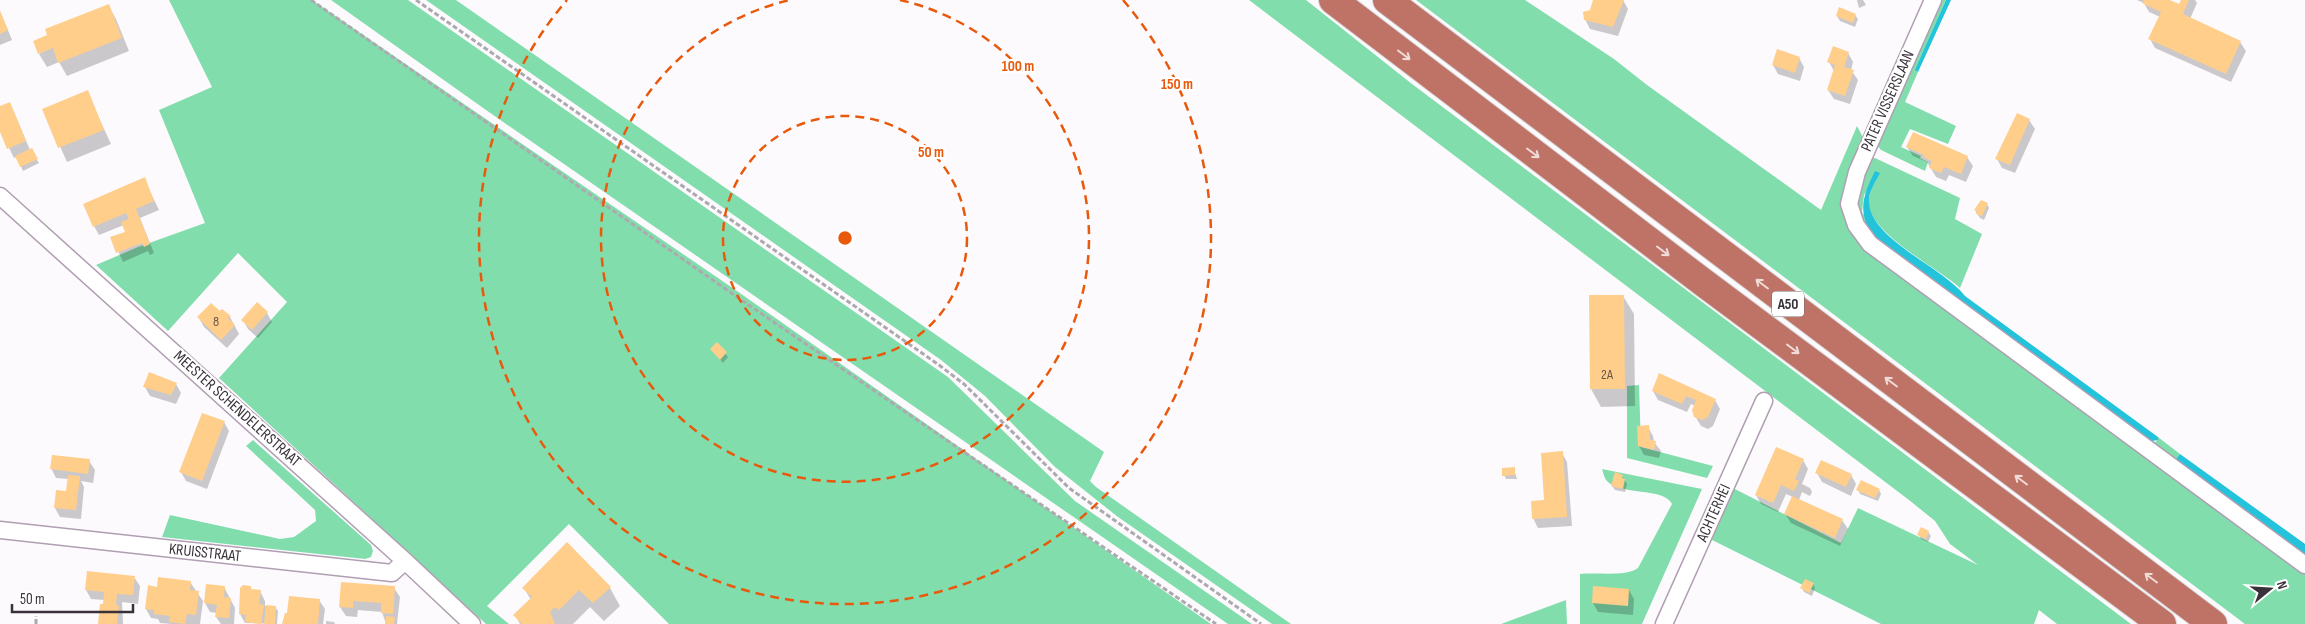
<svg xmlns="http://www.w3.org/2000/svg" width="2305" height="624" font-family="'Sofia Sans Condensed',sans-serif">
<rect width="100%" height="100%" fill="#fdfafe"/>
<path fill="#82ddad" d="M169 0H312L737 291 1211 624H669L569 524 487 606 509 624H486L219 378 287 302 238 253 168 331 96 265 138 247 205 223 159 110 212 87Z
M331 0H408L948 377 1075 501 1252 624H1228L486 110Z
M426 0H456L1104 452 1090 481 1096 487 1291 624H1272L1118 517 1055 467 985 396 941 360Z
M1249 0H1306L1412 84 2131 624H2057L2039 610 2034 624H1881L1706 537 1729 486 1841 543 1858 508 1978 565 1950 544 1935 521 1909 500Z
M1416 0H1525L1614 59 1647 85 1821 210 1857 126 1865 141 1850 226 2305 571V624H2245Z
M1938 0H1946L1916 70 1918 72 1905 102 1956 126 1948 144 1910 129 1901 147 1921 156 1920 158 1928 162 1925 171 1881 150 1875 143Z
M1875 158 1960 198 1955 219 1982 234 1960 288C1940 269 1862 230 1869 198 1870 190 1876 181 1879 173L1864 195 1862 212 1884 245 1955 295 2152 441 2156 442 2158 437 2180 454 2176 459 2305 554V560L1868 235 1856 204 1868 159Z
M1639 385 1641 447 1713 466 1707 478 1627 458V386Z
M253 440 371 545 373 551 371 557 365 559 162 537 170 515 280 539 294 537 316 521 315 510 246 446Z
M1602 469 1702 489 1642 624H1580V574C1598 572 1625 577 1638 568L1672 504C1664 487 1619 496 1606 480 1604 477 1603 472 1602 469Z
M1566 600 1567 624H1501Z"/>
<path fill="#23c3db" d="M1946 0H1951L1918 72 1915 70Z
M1875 171 1880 173C1876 181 1868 193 1869 201 1869 239 1943 267 1965 296L2158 437V440L2152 441 1875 237C1856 214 1863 195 1875 171Z
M2180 454 2305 544V554L2176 459Z"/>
<path fill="#0003" d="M1600 0H1623L1628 9 1618 36 1590 29 1585 19Z
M1857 0H1863L1866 5 1859 8Z
M2137 0H2168L2180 6 2183 0H2195L2197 3 2190 19 2240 42 2246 51 2231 82 2155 48 2150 39 2160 17 2149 12 2144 3Z
M108 5 116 19 129 51 67 76 59 62 47 67 39 54Z
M0 11 12 40 0 45Z
M1855 15 1858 19 1855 27 1840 21 1837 16Z
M1848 53 1853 62 1851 70 1858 80 1850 104 1834 99 1828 90 1834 71 1829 62Z
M1799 58 1804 67 1800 81 1778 74 1773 65Z
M87 92 111 144 67 162 44 110Z
M0 107 14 112 30 150 39 163 23 171 17 157 14 158 0 129Z
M2029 120 2035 129 2015 173 2002 168 1997 159Z
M1907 147 1967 157 1973 166 1966 182 1949 175 1946 181 1936 177 1927 162 1913 156Z
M144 179 159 210 140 218 154 253 150 255 148 251 123 262 112 238 126 232 124 225 99 235 94 226Z
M1987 204 1989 208 1984 220 1980 218 1975 210Z
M1623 296 1634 314 1635 406 1601 407 1591 389Z
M222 310 230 317 239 334 227 348 204 327 199 318Z
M267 313 272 322 258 338 248 329 243 320Z
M717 344 728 357 723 363 711 349Z
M176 384 181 393 176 404 150 396 145 387Z
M1653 391 1715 400 1720 409 1713 426 1708 429 1701 426 1695 416V406L1691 404 1687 412 1658 400Z
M224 422 229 431 207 489 186 481 181 472Z
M1648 427 1653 436 1654 442 1661 451 1659 458 1644 455 1639 446Z
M1562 453 1567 462 1572 526 1538 528 1533 518 1545 501Z
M1803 460 1808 469 1802 484 1810 488 1812 492 1810 496 1802 492 1799 500 1842 520 1848 529 1840 546 1791 523 1785 514 1793 497 1786 494 1778 512 1761 504 1756 495Z
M89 461 95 470 93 483 81 481 84 487 81 519 60 517 55 508 68 492 69 479 56 478 51 468Z
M1514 469 1517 479H1506L1504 475Z
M1817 473 1851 475 1856 484 1851 496 1822 482Z
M1622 476 1627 484 1625 492 1615 490 1612 486Z
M1858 490H1879L1881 494 1878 501 1860 494Z
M1928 532 1931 536 1928 542 1921 539 1919 535Z
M567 544 610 588 620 606 604 621 590 607 573 624H520L515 615 531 600 524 588Z
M134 577 140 586 138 604 122 602 123 624H99L105 600 91 599 86 590Z
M190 582 203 601 200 624H172L160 623 158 619 151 618 146 609 149 587 158 588Z
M342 583 394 588 400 597 397 624H386L382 612 358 610 357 617 346 616 340 607Z
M1813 584 1815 588 1812 596 1804 592 1802 588Z
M224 587 235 608 234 624H221L216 617 217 613 210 612 205 603Z
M250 587 252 590 260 591 265 601V606L275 607 278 611 277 624 245 623 240 614Z
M1629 590 1634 599 1633 615 1598 612 1593 603Z
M319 600 325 609 323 624H283Z
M326 621 334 622 335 624H326Z"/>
<path fill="#ffce8b" d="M1593 0H1624L1613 27 1584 20 1583 12 1590 10Z
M2144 0H2170L2179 4 2181 0H2189L2183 14 2241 41 2226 74 2148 39 2161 12 2142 3Z
M109 4 122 38 58 63 53 48 38 54 33 41 47 35 45 29Z
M1839 7 1856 14 1853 23 1836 16Z
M0 11 8 30 0 34Z
M1833 46 1849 52 1844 67 1854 70 1845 96 1827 90 1835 65 1827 62Z
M1777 49 1800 57 1795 73 1772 65Z
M88 90 104 130 58 148 42 109Z
M10 102 26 141 7 149 0 132V106Z
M2017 113 2030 119 2010 165 1995 159Z
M1913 132 1968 156 1961 174 1944 167 1941 173 1929 168 1932 161 1923 157 1924 155 1906 147Z
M32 148 38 159 20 167 15 156Z
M145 177 154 201 136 209 150 244 144 247 142 243 116 253 110 237 125 232 121 222 129 219 126 213 93 227 83 204Z
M1981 200 1988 203 1982 216 1976 214 1977 211 1974 210Z
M1589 295H1624L1625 389H1590Z
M257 302 268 312 252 330 241 320Z
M211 303 220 311 222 309 231 316 228 318 235 325 221 340 197 317Z
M717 342 727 352 720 360 710 349Z
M149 372 177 383 171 395 143 387Z
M1659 373 1716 399 1708 417 1702 420 1694 417 1692 410 1696 400 1686 396 1682 404 1652 391Z
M202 413 225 421 202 481 179 472Z
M1649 425 1650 440 1656 441 1654 450 1638 446 1637 426Z
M1776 447 1804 459 1795 479 1799 481 1794 491 1781 485 1773 503 1755 495Z
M1563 451 1567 517 1532 519 1531 501 1544 500 1541 453Z
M52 455 90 459 88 474 50 469Z
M1821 460 1852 474 1846 487 1815 473Z
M1515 467V475L1502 476V468Z
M1615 472 1623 475 1622 478 1625 479 1623 489 1611 486Z
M68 475 80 476 76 510 54 508 56 490 66 491Z
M1861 480 1880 489 1875 498 1856 490Z
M1792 496 1843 519 1835 538 1784 514Z
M1921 527 1929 531 1926 539 1917 535Z
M567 542 611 587 593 603 579 590 559 610 555 607 550 612 555 624H522L513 615 532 597 522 588Z
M87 571 135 576 133 595 117 594 116 605 119 606 117 624H98L100 604H103L104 592 85 590Z
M158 577 191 581 190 590 199 591 196 615 187 614 185 624 169 622 170 616 154 614V610L145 609 148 585 157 587Z
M1805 579 1814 583 1809 593 1800 588Z
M341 582 395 586 393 614 381 613V603L353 601V608L339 607Z
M206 584 225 586 224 597 231 598 229 618 215 617 217 605 204 603Z
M243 585 251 586V589L261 590 259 604 264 605 261 624 245 622 246 615 239 614 240 588Z
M1593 586 1629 589 1628 606 1592 603Z
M289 596 320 599 318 624H282L285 613H287Z
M266 605 276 606 275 624H264Z
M386 616 395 617 394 624H385Z"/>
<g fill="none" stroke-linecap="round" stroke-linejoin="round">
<defs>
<path id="street" d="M1933 0 1857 172 1849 204 1856 225 1870 244 2305 565
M0 196 405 561 472 624
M0 530 392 573 405 561
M1664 624 1764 401"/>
<path id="highway" d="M1333 0 1704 283 2162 624
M1387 0 2213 624"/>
</defs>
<use href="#street" stroke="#b09eb2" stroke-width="19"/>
<use href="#highway" stroke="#d7d6d7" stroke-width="30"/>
<path stroke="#ada9ae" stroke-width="3" stroke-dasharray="5 2.5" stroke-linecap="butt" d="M311 0 740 299 1216 624
M416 0 939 365 964 384 1069 488 1261 624
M36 624V616"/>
<use href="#street" stroke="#fff" stroke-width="16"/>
<use href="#highway" stroke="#bf7266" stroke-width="28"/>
</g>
<defs><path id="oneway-shaft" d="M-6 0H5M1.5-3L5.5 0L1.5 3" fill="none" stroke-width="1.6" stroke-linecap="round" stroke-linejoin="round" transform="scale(1.25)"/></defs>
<g stroke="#efdcd9">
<use href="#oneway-shaft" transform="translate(1404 55) rotate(37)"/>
<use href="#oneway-shaft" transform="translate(1533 153) rotate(37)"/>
<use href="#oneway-shaft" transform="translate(1663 251) rotate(37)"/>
<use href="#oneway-shaft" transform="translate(1762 284) rotate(-143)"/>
<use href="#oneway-shaft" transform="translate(1793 349) rotate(37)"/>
<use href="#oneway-shaft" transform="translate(1891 382) rotate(-143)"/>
<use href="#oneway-shaft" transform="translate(2021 480) rotate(-143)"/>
<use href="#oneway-shaft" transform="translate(2151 578) rotate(-143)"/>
</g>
<g fill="none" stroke="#e8590c" stroke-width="2.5" stroke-dasharray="9 6">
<circle cx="845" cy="238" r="122"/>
<path d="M900 0A244 244 0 1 1 790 0"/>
<path d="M1123 0A366 366 0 1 1 567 0"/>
</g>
<g text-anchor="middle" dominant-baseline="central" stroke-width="4.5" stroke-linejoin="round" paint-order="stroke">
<g font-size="14" fill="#6a584e">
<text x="216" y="321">8</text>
<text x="1607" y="374">2A</text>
</g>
<rect fill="#fff" stroke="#746f74" stroke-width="1" x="1772" y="291.5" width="32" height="25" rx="4"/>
<g font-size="15" font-weight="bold" fill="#383139">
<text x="1788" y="304">A50</text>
</g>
<g font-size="16" fill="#383139" stroke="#fff">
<text transform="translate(1888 101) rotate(-66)">PATER VISSERSLAAN</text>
<text transform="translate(237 409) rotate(42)">MEESTER SCHENDELERSTRAAT</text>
<text transform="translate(1714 513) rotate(-66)">ACHTERHEI</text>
<text transform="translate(205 553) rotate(6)">KRUISSTRAAT</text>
</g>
</g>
<circle cx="845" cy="238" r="8" fill="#e8590c" stroke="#fff" stroke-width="2.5"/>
<g font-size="15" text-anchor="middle" font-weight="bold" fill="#e8590c" stroke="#fff" stroke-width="4.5" stroke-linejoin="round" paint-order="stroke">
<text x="1018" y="71">100 m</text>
<text x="1177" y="89">150 m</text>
<text x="931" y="157">50 m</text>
</g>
<g transform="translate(2270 589) rotate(72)" stroke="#ffffff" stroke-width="4" paint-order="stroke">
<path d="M0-4L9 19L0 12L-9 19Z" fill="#383139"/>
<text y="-8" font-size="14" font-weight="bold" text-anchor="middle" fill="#383139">N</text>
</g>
<path d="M12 604v8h121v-8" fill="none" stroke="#383139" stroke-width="2.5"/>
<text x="20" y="604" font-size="15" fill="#383139" stroke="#ffffff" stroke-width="4" paint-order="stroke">50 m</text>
</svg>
